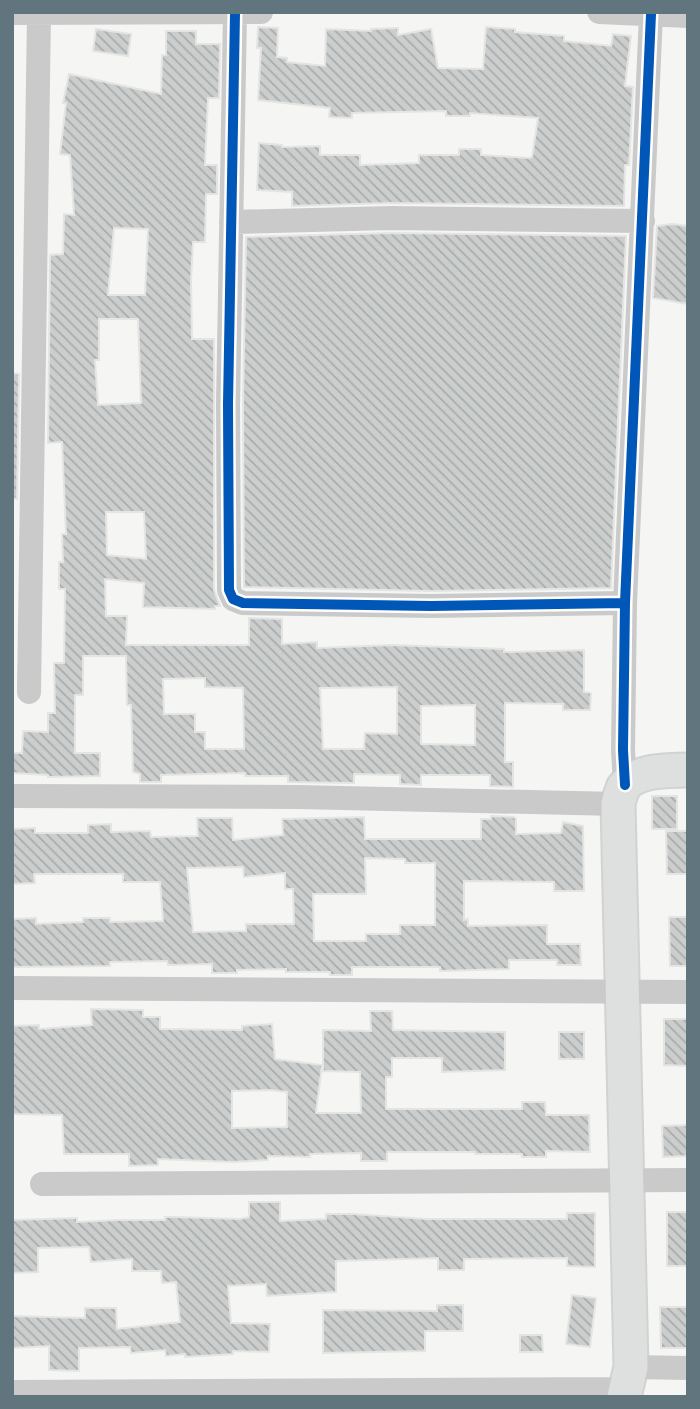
<svg xmlns="http://www.w3.org/2000/svg" width="700" height="1409" font-family="Poppins,sans-serif">
<defs>
<pattern id="building-back-hatch" width="6" height="6" patternUnits="userSpaceOnUse" patternTransform="scale(1.75)"><rect width="6" height="6" fill="#cccece"/><path d="M-1 5l2 2M0 0l6 6M5-1l2 2" fill="none" stroke="#a9acac"/></pattern>
</defs>
<rect width="100%" height="100%" fill="#f5f5f3"/>
<path fill="url(#building-back-hatch)" stroke="#e4e4e3" stroke-width="2" fill-rule="evenodd" d="M258 27 278 28 277 57 287 58V62L325 66 326 29 371 31V29L398 28V35L431 29 438 68 483 69 486 27 515 29V32L564 36V41L611 46 613 34 631 36 625 86 633 87 629 165H625L624 206 391 203 292 206V192L257 190 259 143 282 145V147L320 146V155H360V165L419 163V155H459V149H481V155L529 158 532 157 538 118 470 113V116H446V111L352 113V118L329 117 330 108 258 100 261 48H257Z
M96 29 131 34 128 56 93 51Z
M166 31H196V44H220L219 98H208L205 165H217V194H206L205 242H193L191 281 192 339H214V590L220 606H215V609L143 607 144 583 105 579 106 616H127L126 645H249V618L282 619V644L317 642V648L392 645 504 649V652L584 650V692L591 693 590 710H563V704L505 703V762H513V787L490 786V775H421V785L400 784V775L354 774V783L288 782V776H245V773L161 775V782H140V774L133 772 131 705H127L126 656H83V695H75V753H100V776L48 777V775L12 773V753H22L23 731 48 732V713H55L54 663H64L65 589H59V562H63L62 534H66L62 442 48 443 50 255 63 254 64 214 74 215 70 155 60 154 66 103H63L69 74 161 94 162 55H166ZM114 228 148 229 145 295H108ZM99 319H138L141 403 98 405 95 360H99ZM106 512H144L146 559 107 555ZM205 678V687L243 688 244 749H205V732H195V714H164L163 679ZM397 687V734L365 733 364 749H323L320 688ZM475 705V745L421 744V706Z
M672 224 688 226V304L653 298 657 226Z
M391 233 626 236 611 588 431 591 244 587 243 404 246 237Z
M12 373 19 374 17 499 12 498Z
M652 796H677V829H652Z
M491 816 514 817 516 819V834L561 833 563 822 583 826 584 891H554V882L464 881V920L468 919V926L547 925V944H580L581 965H557V960H509V969L440 971V967H352V975H330V972H286V969L237 970V973H212V964L168 965 167 961 110 962V966L12 967V919L36 918V924L83 922V918H110V922L163 921 160 882H123V874H34L35 883 12 884V829L35 828V833H88V825L111 824V832L150 831 151 837 198 836 197 818H232L233 840 283 835 282 819 364 817 365 839H481V819H491ZM365 858 405 859V863H435V925H400V934H366V941H314L313 894H366ZM243 867 244 877 285 873V889H293L294 924H246V931L193 932 187 868Z
M666 831H688V874H667Z
M669 917H688V966H670Z
M91 1009 143 1010V1017H160V1029L242 1030V1026L272 1024 275 1059 322 1065 316 1113H361L360 1072 323 1071V1030L371 1031 370 1011H392L393 1030 505 1032V1070L442 1072V1058H392V1077H386V1109H522V1102H545L546 1115H589L590 1152 546 1151V1157H522V1154H475V1152H387V1161H361V1153L310 1154V1157L268 1156V1160L232 1162 158 1159V1165L129 1166V1154H64L62 1115 12 1114V1026L39 1025V1029L92 1025ZM270 1090 287 1092V1127L232 1128V1091Z
M664 1019H688V1066L664 1065Z
M559 1032H584V1059H559Z
M688 1125V1156L663 1157 662 1126Z
M249 1202H280V1221L326 1219V1214H353L426 1219H567V1213H595V1267L567 1266V1258L464 1259V1270H438V1258L336 1261V1292L267 1296 266 1284 228 1286 231 1323 270 1324 269 1352 233 1351V1354L185 1357V1354L166 1356 165 1350 131 1353 130 1347 79 1348V1371L49 1370V1346L12 1348V1316L85 1318V1308H116L117 1329 180 1322 176 1282 162 1283 161 1271H132V1259L91 1262 89 1247 38 1248V1272L12 1273V1220L77 1218V1222L118 1220H165V1217H174L240 1219 249 1217Z
M667 1212H688V1266H667Z
M572 1295 596 1298 590 1347 566 1344Z
M437 1305H463V1331H425V1351L323 1353V1310L437 1311Z
M660 1307H688V1348H661Z
M520 1335H542L543 1352H520Z"/>
<g fill="none" stroke-linecap="round" stroke-linejoin="round">
<defs>
<path id="secondary" d="M624 1397 631 1367 618 804C619 799 621 793 623 788 634 770 670 770 688 770"/>
</defs>
<use href="#secondary" stroke="#d1d3d3" stroke-width="37"/>
<path stroke="#cacacb" stroke-width="24" d="M599 12 688 16
M12 13 261 12
M235 13 228 404 229 590 233 599 243 603 431 606 625 603
M231 222 391 218 643 221
M29 692 39 13
M625 785 623 750 625 603 651 14
M12 796 298 797 618 804
M12 988 688 992
M42 1184 688 1180
M631 1367 688 1368
M12 1392 625 1389"/>
<use href="#secondary" stroke="#dedfdf" stroke-width="33"/>
<defs>
<path id="cycleway" d="M235 13 228 404 229 590 233 599 243 603 431 606 625 603
M625 785 623 750 625 603 651 14"/>
</defs>
<use href="#cycleway" stroke="#fff" stroke-width="15"/>
<use href="#cycleway" stroke="#0057b8" stroke-width="10"/>
</g>
<rect width="700" height="1409" fill="none" stroke="#61757e" stroke-width="28"/>
</svg>
